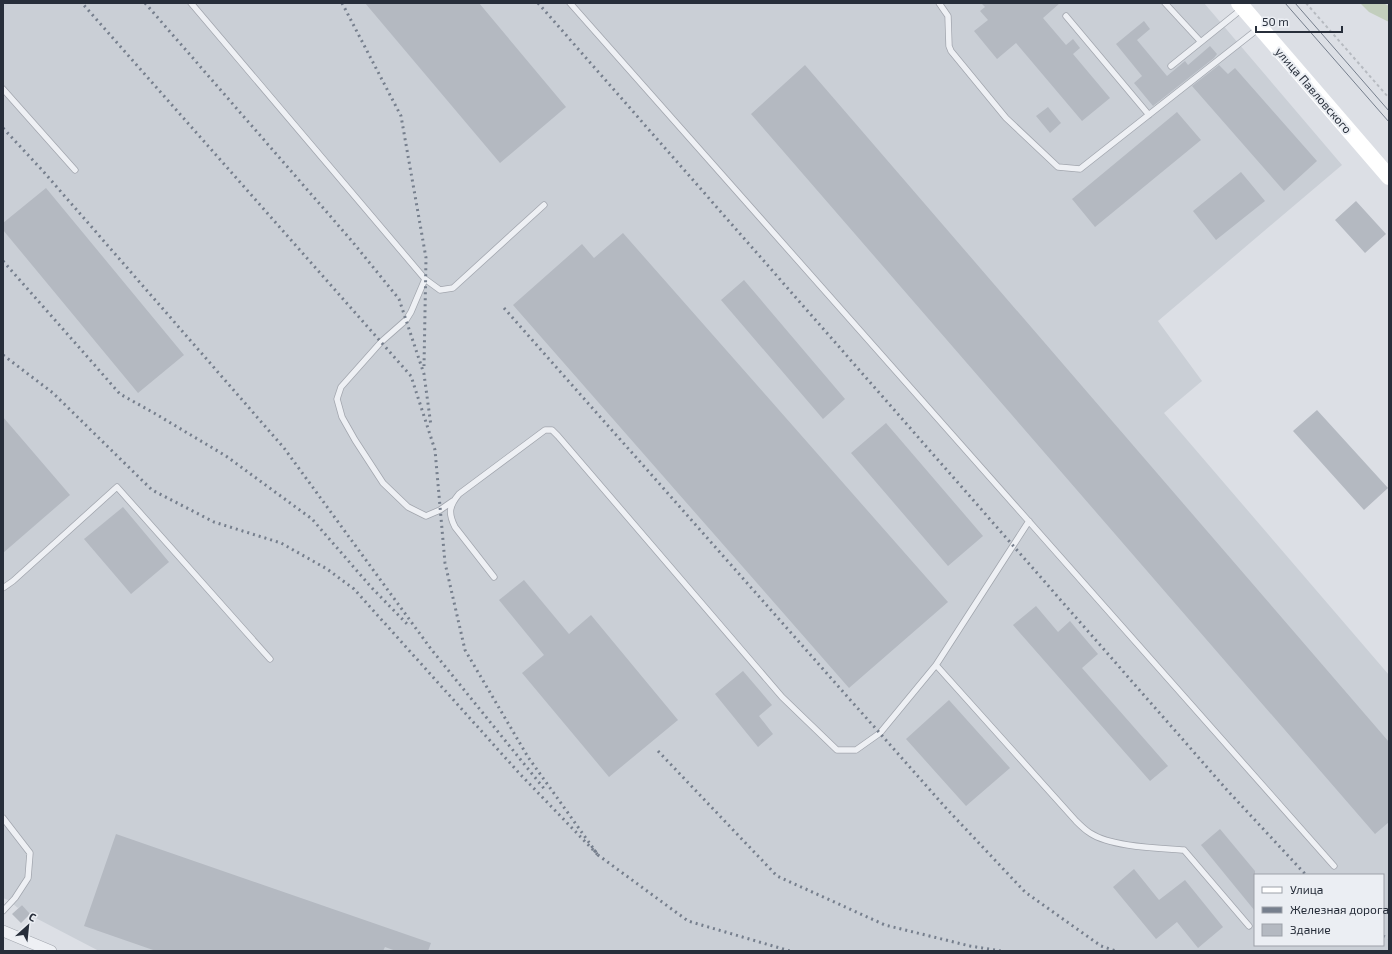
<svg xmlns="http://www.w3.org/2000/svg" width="1392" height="954" font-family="'Exo 2',sans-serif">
<rect width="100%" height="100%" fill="#dcdfe5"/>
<path fill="#cacfd6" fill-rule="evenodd" d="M3 3H1204L1342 165 1158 321 1202 381 1164 413 1389 675V951H99L30 915 22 905 18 908 8 900 3 898ZM1255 875H1383V945H1255Z"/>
<path fill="#c2cebd" d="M1360 3H1383L1389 6V22L1369 12Z"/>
<path fill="#b4b9c1" d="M365 3H479L566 107 500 163Z
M981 3H1060L1043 18 1066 45 1073 39 1080 48 1073 54 1110 98 1082 121 1016 43 997 59 974 31 988 20 980 11 985 7Z
M1144 21 1150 29 1137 40 1167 76 1185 61 1188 65 1210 46 1217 54 1214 58 1153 106 1134 83 1142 76 1116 44Z
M805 65 1389 742V822L1375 834 751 114Z
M1219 65 1228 74 1235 68 1317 161 1284 191 1192 86Z
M1048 107 1061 123 1050 133 1036 116Z
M1177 112 1201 140 1095 227 1072 199Z
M1241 172 1265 201 1216 240 1193 211Z
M46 188 184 355 138 393 3 230V223Z
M1356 201 1386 234 1365 253 1335 220Z
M623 233 948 602 849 688 513 305 582 244 594 258Z
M744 280 845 399 823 419 721 300Z
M1317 410 1388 488 1364 510 1293 431Z
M3 417 70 495 3 553Z
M886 423 983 536 948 566 851 453Z
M123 507 169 562 131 594 84 539Z
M524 580 569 634 591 615 678 720 609 777 522 673 544 655 499 600Z
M1036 606 1058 632 1070 621 1098 654 1082 668 1168 766 1150 781 1013 625Z
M743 671 772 705 759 716 773 734 758 747 715 694Z
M949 700 1010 768 966 806 906 739Z
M1220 829 1255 871V911L1201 845Z
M116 834 431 943 428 951H396L385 947 383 951H156L84 926Z
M1134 869 1159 900 1185 880 1223 927 1198 948 1177 922 1156 939 1113 887Z
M22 905 30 914 21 923 12 914Z"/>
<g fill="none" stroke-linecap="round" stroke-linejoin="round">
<defs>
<path id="lane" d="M191 3 425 279 440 290 453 288 544 205
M570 3 1334 866
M939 3 948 16 949 46 951 51 1006 118 1058 167 1080 169 1259 28
M1165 3 1201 42
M1066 16 1149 115
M1171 66 1243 8
M3 89 75 170
M425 279 411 312 406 320 381 342 341 387 337 399 342 417 355 440 383 483 408 507 426 516 440 510 453 501
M1029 521 936 665 1076 821C1080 825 1085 830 1090 833 1111 847 1158 848 1184 850L1249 926
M494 577 455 527C448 513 449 506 459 494L545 430H552L558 436 782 697 837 750H856L880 733 936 665
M3 588 13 581 117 487 270 659
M3 818 30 853 28 878 15 898 3 911"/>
<path id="street" d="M3 931 51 951"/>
</defs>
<use href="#lane" stroke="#a2a6ae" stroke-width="7"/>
<use href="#street" stroke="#a2a6ae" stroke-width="12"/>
<path stroke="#b6bac0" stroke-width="2" stroke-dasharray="3 3" stroke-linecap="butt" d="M1306 3 1389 98"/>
<use href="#lane" stroke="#eef0f4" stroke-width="5.5"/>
<use href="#street" stroke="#eef0f4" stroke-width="11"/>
<path stroke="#fff" stroke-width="16" d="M1239 3 1389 177"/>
<path stroke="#767f8d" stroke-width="1" d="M1285 3 1389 122
M1295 3 1389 111"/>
<path stroke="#767f8d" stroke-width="3" stroke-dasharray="2 4" stroke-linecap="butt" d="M145 3 351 240 399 299 424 374 431 426
M342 3 401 116 426 258 424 366
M538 3 1227 790 1306 875
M3 128 42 170 284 448 431 649 546 791
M3 261 120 394 154 413 226 456 312 519 371 587 409 626
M504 308 945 807 1025 892 1101 946 1116 951
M3 355 53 393 152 490 214 522 281 543 327 569 354 589 519 773 598 855 528 757 465 650 445 563 435 450 411 376 82 3
M658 751 777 876 885 925 970 946 1001 951
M594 850 598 855 688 921 790 951
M1383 936 1389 939"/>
</g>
<g text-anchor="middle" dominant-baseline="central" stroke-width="4" stroke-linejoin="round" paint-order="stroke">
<g font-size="12" fill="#272e3a" stroke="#ebeef3">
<text transform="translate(1314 90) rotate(49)">улица Павловского</text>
</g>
</g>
<rect width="1392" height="954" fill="none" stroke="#272e3a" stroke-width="8"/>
<rect x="1254" y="874" width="130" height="72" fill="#ebeef3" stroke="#9da1a9"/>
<rect x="1262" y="887" width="20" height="6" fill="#ffffff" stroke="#9da1a9"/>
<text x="1290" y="894" font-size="12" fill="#272e3a">Улица</text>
<rect x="1262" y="907" width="20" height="6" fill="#767f8d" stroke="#9da1a9"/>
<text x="1290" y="914" font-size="12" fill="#272e3a">Железная дорога</text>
<rect x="1262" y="924" width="20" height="12" fill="#b4b9c1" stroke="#9da1a9"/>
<text x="1290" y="934" font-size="12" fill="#272e3a">Здание</text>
<g transform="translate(28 926) rotate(27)" stroke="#ebeef3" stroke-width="3" paint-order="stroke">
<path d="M0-3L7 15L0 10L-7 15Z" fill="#272e3a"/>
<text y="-6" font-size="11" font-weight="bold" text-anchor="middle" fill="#272e3a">С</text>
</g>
<path d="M1256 26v6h86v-6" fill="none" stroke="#272e3a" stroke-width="2"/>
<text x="1262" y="26" font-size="12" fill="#272e3a" stroke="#ebeef3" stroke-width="3" paint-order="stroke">50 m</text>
</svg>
